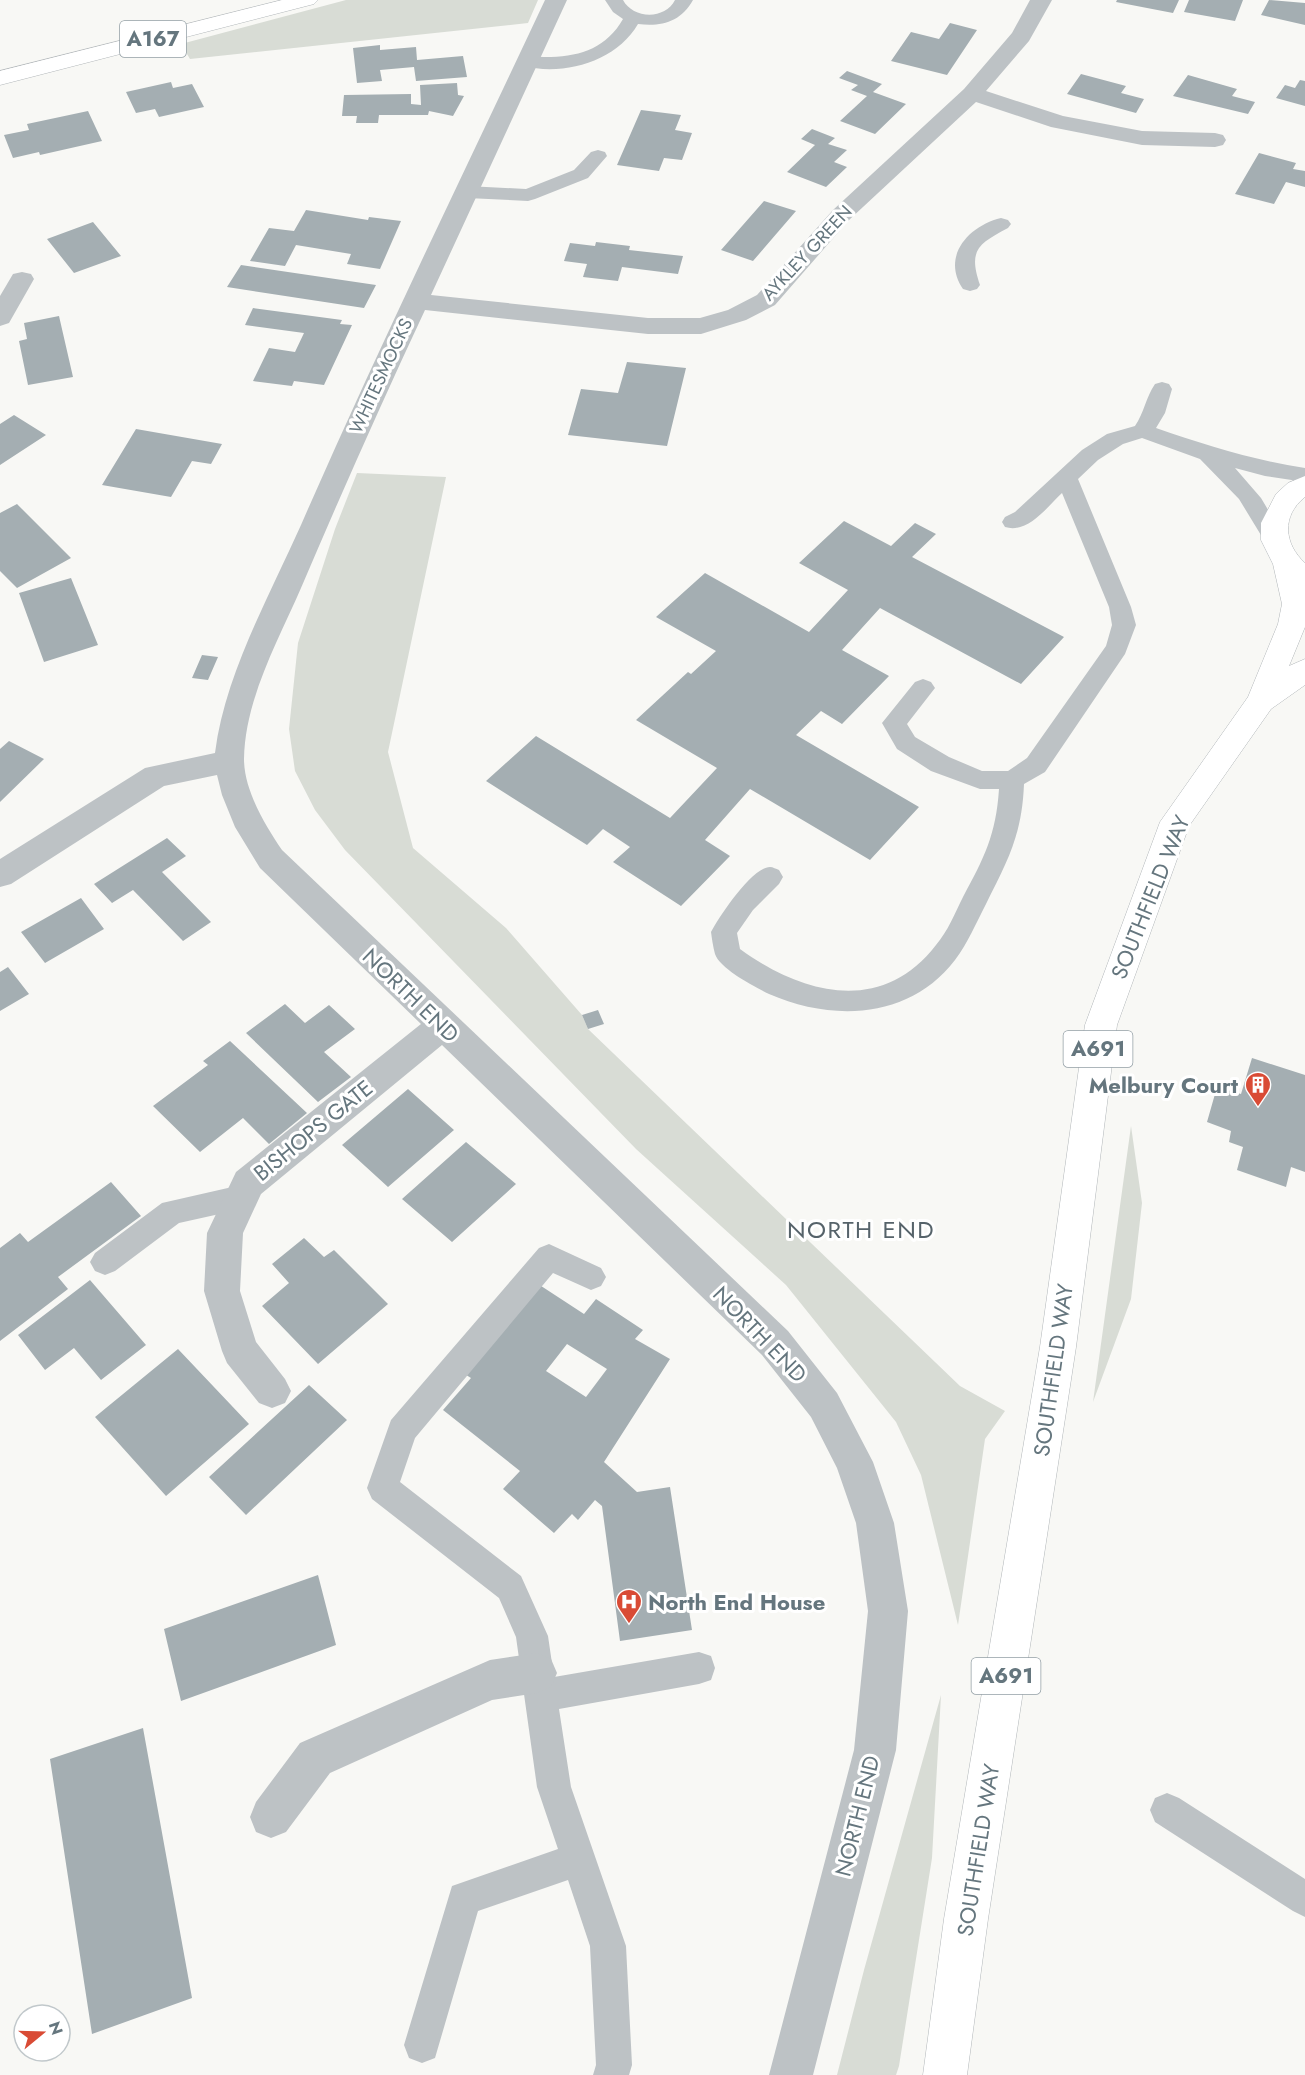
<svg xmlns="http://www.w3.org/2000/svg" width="1305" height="2075" font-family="Jost,sans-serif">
<rect width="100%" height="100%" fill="#f8f8f5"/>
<path fill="#d8dcd5" d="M346 0H538L528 23 190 59 181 44Z
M357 473 446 477 388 752 413 848 506 928 582 1015 588 1029 960 1386 1005 1411 985 1439 958 1625 921 1475 896 1422 786 1285 636 1149 345 850 315 810 295 771 289 729 298 643 335 529Z
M1131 1126 1142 1203 1131 1299 1093 1402Z
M941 1695 932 1858 899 2066 896 2075H837L864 1970Z"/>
<path fill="#a4aeb2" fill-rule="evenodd" d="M1117 0H1179L1173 13 1116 2Z
M1189 0H1243L1235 21 1184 12Z
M1269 0 1305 3V25L1261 15Z
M950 23 977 30 947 75 891 61 911 32 939 39Z
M380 45V50L416 47 417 60 463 56 467 77 416 81 414 67 380 70 382 81 357 83 353 48Z
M847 71 882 84 873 92 906 104 875 134 840 121 867 96 851 90 858 85 839 78Z
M1081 74 1126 86 1121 93 1144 99 1136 113 1067 94Z
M1188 75 1237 89 1232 96 1255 102 1248 114 1173 96Z
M1300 80 1305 81V106L1276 98 1285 85 1295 88Z
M171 82 173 88 192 84 204 107 159 117 155 109 136 113 126 92Z
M457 83 458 95 464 96 453 116 429 111 428 115H379L378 123H356L357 116H342L344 95 411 94V104L421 105 420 85Z
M641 110 681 115 675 130 692 133 682 160 664 158 659 171 617 165Z
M88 111 102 141 40 155 39 152 13 158 4 135 29 130 27 124Z
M812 129 835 138 828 144 847 150 834 162 847 167 826 187 787 172 815 145 801 139Z
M1259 153 1296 163 1293 169 1305 171V187L1286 182 1274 204 1235 194Z
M764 201 796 211 753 261 721 250Z
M306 210 368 220 369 217 401 221 380 269 347 264 351 254 296 245 285 266 250 261 269 228 294 231Z
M93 222 121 256 74 273 47 239Z
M596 242 630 246 629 250 683 256 678 274 622 267 618 281 583 277 587 264 564 261 570 243 595 246Z
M241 265 376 285 364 308 227 287Z
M253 308 342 320 340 324 352 325 324 385 294 381 292 386 253 381 269 348 295 352 304 333 245 325Z
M59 316 73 377 28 385 19 341 27 339 24 323Z
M627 362 686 368 667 446 568 435 581 389 618 393Z
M14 415 46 435 0 465V424Z
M136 429 222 444 211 464 192 461 171 497 102 485Z
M17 504 71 558 17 588 0 571V513Z
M844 521 891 546 915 523 936 534 912 557 1064 637 1021 684 880 608 842 650 889 676 842 724 821 711 796 735 919 807 870 860 750 789 705 840 730 856 681 906 613 862 630 847 603 829 587 845 486 781 536 736 670 818 717 768 636 720 688 672 691 674 716 651 656 617 705 573 809 632 848 590 799 563Z
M71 578 98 645 44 662 19 593Z
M202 655 218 657 208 680 192 678Z
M9 741 44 759 0 802V749Z
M167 838 186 856 162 872 211 922 183 941 133 890 112 903 94 884Z
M81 898 104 929 45 963 21 932Z
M8 967 29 994 0 1011V972Z
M285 1004 305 1023 329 1005 355 1029 324 1052 351 1077 318 1102 246 1033Z
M598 1010 604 1024 588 1029 582 1015Z
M230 1041 307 1113 269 1144 243 1118 200 1152 153 1106 208 1065 203 1061Z
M1252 1058 1305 1075V1172L1291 1167 1286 1187 1237 1170 1243 1147 1229 1142 1231 1131 1207 1122 1217 1087 1241 1094Z
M408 1089 454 1130 388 1187 342 1145Z
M466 1142 516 1184 452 1242 402 1199Z
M111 1182 141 1216 58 1277 68 1289 0 1341V1248L20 1233 28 1242Z
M304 1238 324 1257 334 1250 388 1304 318 1364 262 1306 289 1283 272 1264Z
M90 1280 146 1345 101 1380 74 1348 45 1370 18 1335Z
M535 1282 584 1314 596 1299 643 1330 635 1339 670 1359 604 1462 637 1492 670 1487 692 1630 620 1641 602 1506 595 1500 578 1520 572 1514 554 1533 503 1489 520 1471 443 1410 471 1378 463 1373ZM567 1344 607 1369 586 1397 546 1371Z
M178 1349 249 1424 166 1496 95 1417Z
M309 1385 347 1420 246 1515 209 1477Z
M318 1575 336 1645 181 1701 164 1629Z
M143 1728 192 1998 92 2034 50 1759Z"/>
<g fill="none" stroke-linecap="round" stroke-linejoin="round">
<defs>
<path id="trunk" d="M282 0H318L314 4 0 85V71Z
M1305 476V497C1281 516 1284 544 1305 563V627L1289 666 1305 659V685L1271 709 1189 826 1117 1025 1076 1347 988 1919 967 2075H923L944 1919 1040 1347 1085 1025 1160 822 1248 697 1278 624 1282 604 1273 564 1261 540V523L1276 494 1288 483Z"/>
</defs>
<use href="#trunk" stroke="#b1b6b9" stroke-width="1"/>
<path fill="#bdc2c5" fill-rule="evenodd" d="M605 0H623C633 19 665 20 675 0H693C681 22 661 27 638 24 616 62 564 76 523 66L520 62 523 58C532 56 542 57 551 57 582 56 607 47 623 19L613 12Z
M598 150 605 152 607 156 588 178 535 199 528 201 467 198 460 196 457 192 460 188 467 186 526 189 574 170 591 152Z
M1001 218 1008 220 1011 224 1008 228C978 244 968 250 980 285L977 289 970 291 963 289C941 257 968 226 1001 218Z
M1162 382 1169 384 1172 389 1165 413 1156 428C1205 445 1253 460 1305 468V482L1265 476 1235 468 1261 498 1286 540 1283 545 1275 548 1267 545 1239 499 1200 459 1142 438 1123 444 1098 460 1078 479 1131 607 1136 625 1125 654 1045 772 1024 784C1022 835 1008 860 986 904 976 923 968 943 955 960 910 1019 833 1022 769 994 755 987 720 969 715 954 713 947 712 939 711 932 719 917 752 867 770 867 773 867 776 869 779 870L783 877 779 884 753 910 737 933 740 949C802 994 881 1016 936 945 948 931 955 913 963 897 984 858 996 835 999 789H980L931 771 897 749 882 723 915 682 923 679 931 682 935 688 907 724 915 737 949 757 982 771H1008L1027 758 1106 646 1112 625 1109 607 1062 493C1047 507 1028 534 1005 527L1002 522 1005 517 1015 512 1082 450 1107 434 1135 426C1144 413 1146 397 1155 384Z
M241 1185 251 1189 255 1198 251 1207 179 1223 115 1271 105 1275 95 1271 90 1262 95 1253 162 1203Z
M549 1244 601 1268 606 1277 601 1286 591 1290 553 1273 415 1438 400 1482 521 1576 548 1636 554 1677 699 1652 711 1656 715 1668 711 1680 699 1684 559 1709 571 1787 626 1946 632 2065 629 2075H593L596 2065 590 1946 568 1880 478 1911 435 2058 422 2063 409 2058 404 2045 452 1886 558 1849 537 1787 516 1637 499 1598 372 1499 367 1488 391 1420 539 1248Z
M1167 1793 1179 1798 1305 1879V1917L1293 1911 1155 1822 1150 1810 1155 1798Z"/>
<path fill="#bdc2c5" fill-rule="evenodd" d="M545 0H567L431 295 648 318H700L728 310 757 295 833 210 964 89 1012 33 1030 0H1052L1029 41 986 91 1063 116 1142 131 1215 133 1223 135 1226 140 1223 145 1215 147 1142 145 1051 127 976 102 849 220 775 305 746 320 701 334H648L425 310C382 402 341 494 301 588 278 641 245 699 244 759 244 790 265 825 282 850L788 1331 837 1393 873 1462 894 1523 908 1611 896 1750 813 2075H769L854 1750 868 1611 856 1523 837 1468 811 1417 762 1355 442 1045 261 1194 243 1233 240 1291 256 1342 285 1379 291 1391 285 1403 272 1408 259 1403 227 1363 222 1351 204 1291 207 1233 236 1172 421 1024 260 868 235 827 222 795 217 775 164 786 11 884 0 887V859L145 768 215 753C225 674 269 597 301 525 378 348 463 175 545 0Z
M22 272 31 274 34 279 9 323 0 326V296L13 274Z
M537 1653 551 1659 557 1673 551 1687 537 1693 492 1700 330 1773 286 1832 271 1838 256 1832 250 1817 256 1802 300 1743 490 1660Z"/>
<use href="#trunk" fill="#fff" fill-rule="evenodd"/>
</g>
<defs>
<symbol id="building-pin" viewBox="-11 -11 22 30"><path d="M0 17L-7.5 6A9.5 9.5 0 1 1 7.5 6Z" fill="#d94b35" stroke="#fff"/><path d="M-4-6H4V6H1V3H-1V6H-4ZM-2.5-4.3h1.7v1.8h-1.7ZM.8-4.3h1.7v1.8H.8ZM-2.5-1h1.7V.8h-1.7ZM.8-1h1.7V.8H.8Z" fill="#fff"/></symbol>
<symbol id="hospital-pin" viewBox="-11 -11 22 30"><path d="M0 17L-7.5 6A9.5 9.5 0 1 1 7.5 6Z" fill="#d94b35" stroke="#fff"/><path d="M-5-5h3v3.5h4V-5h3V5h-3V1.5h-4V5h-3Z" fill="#fff"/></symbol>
</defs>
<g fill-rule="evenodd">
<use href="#building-pin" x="1243" y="1070" width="30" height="40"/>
<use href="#hospital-pin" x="614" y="1587" width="30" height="40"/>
</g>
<g text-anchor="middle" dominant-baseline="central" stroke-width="6" stroke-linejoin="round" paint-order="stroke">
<g font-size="18" fill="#65767e" stroke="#fff">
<text transform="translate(807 253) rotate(-47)">AYKLEY GREEN</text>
<text transform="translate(381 376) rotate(-65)">WHITESMOCKS</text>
</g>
<g fill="#fff" stroke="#939fa5" stroke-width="1.5">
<rect x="120" y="21" width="66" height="36" rx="4.5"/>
<rect x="1063.5" y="1031" width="69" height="36" rx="4.5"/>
<rect x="971.5" y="1658" width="69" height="36" rx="4.5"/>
</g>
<g font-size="21" font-weight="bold" fill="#65767e">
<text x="153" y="39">A167</text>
<text x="1098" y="1049">A691</text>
<text x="1006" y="1676">A691</text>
</g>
<g font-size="22" fill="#65767e" stroke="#fff">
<text transform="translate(1150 897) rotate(-68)">SOUTHFIELD WAY</text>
<text transform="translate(411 995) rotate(44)">NORTH END</text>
<text transform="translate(313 1130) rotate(-39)">BISHOPS GATE</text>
<text transform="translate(760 1334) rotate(46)">NORTH END</text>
<text transform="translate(1053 1370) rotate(-82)">SOUTHFIELD WAY</text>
<text transform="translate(857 1816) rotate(-76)">NORTH END</text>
<text transform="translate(978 1850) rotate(-81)">SOUTHFIELD WAY</text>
</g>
<g font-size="22" font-weight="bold" fill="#65767e" stroke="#fff" text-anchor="end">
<text x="1238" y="1085">Melbury Court</text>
<text x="648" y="1602" text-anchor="start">North End House</text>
</g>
<g font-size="24" letter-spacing="1.5" fill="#56636a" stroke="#fff">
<text x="861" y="1229">NORTH END</text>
</g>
</g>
<g transform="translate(42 2033) rotate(71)"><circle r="28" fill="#ffffff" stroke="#c1c8cb" stroke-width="1.5"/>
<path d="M0-4.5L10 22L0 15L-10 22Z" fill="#d94b35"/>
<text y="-9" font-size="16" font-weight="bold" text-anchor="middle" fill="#65767e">N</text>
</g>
</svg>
